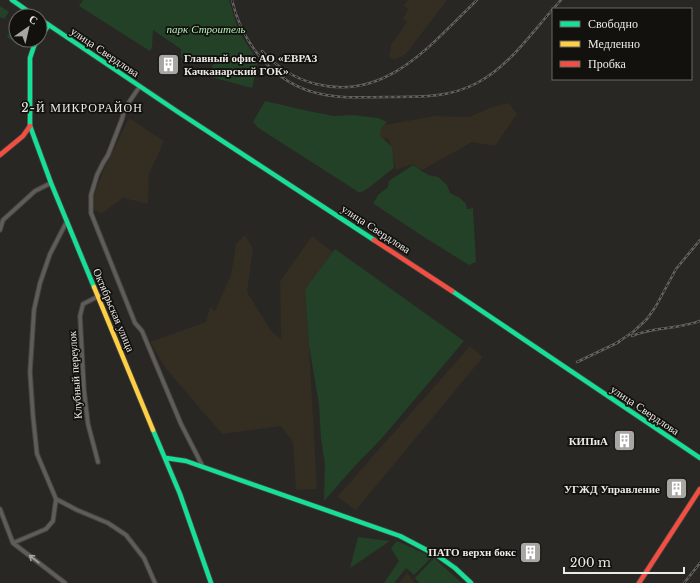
<svg xmlns="http://www.w3.org/2000/svg" width="700" height="583" font-family="'Libre Baskerville',serif">
<rect width="100%" height="100%" fill="#292723"/>
<path fill="#332d22" d="M408 0H447L406 54 394 60 389 56 391 45 407 22 403 19 408 9 403 6Z
M509 103 517 114 495 146 472 142 422 170 412 164 396 170 389 139 378 138 379 126 434 116 469 117 492 107Z
M129 118 164 141 149 174 148 204 123 198 101 214 95 210 92 200 104 169Z
M245 235 253 249 247 292 272 332 281 339 280 281 312 236 333 252 305 289 309 346 317 489 296 490 293 442 281 426 222 434 167 370 150 342 206 322 210 307 215 311 231 275 236 244Z
M470 346 483 357 356 510 337 497Z
M407 573 415 583H399Z"/>
<path fill="#234126" d="M83 0H229L239 32 258 61 252 88 211 77 213 62 201 58 191 62 181 57V49L153 30 152 48 150 51 79 6Z
M0 6 9 12 4 19 0 17Z
M11 29 16 32V40H20L17 44 7 37Z
M265 101 308 111 334 116 352 115 378 118 387 122 381 128 380 136 392 147 394 168C382 176 372 187 360 193L257 127 253 122Z
M413 165 428 175 438 177 447 185 450 193 460 198 466 204 467 209 473 208 476 262 469 265 424 237 374 204V202L378 195 388 187 389 181Z
M335 249 464 341 382 438 353 468 324 501 325 464 321 438 319 404 309 346 305 289Z
M358 537 390 541 350 568Z
M397 541 432 557 414 575 406 568 394 583H384L399 561 391 548Z
M434 558 462 583H419L415 578Z"/>
<g fill="none" stroke-linecap="round" stroke-linejoin="round">
<defs>
<path id="street" d="M140 86 125 108 122 119 108 155 103 163 97 175 91 195V213L135 323 142 331 181 424 203 467
M67 221 50 254 40 283 34 310 30 372 33 416 37 454 56 499 77 510 108 523 126 535 144 558 155 583
M0 230 3 220 13 211 35 191 51 183
M98 462 88 424 84 390 80 316 83 304 99 296
M0 509 13 543 65 583
M13 543 46 529 53 521 56 499"/>
<path id="fast" d="M12 0 35 16
M40 19 178 112 374 240
M40 37 49 25
M38 40 34 46 30 58V126L51 183 94 287
M452 291 700 458
M153 430 180 494 211 583
M166 458 186 461 400 536 438 556 455 568 471 583"/>
<path id="slow" d="M94 287 153 430"/>
<path id="jam" d="M0 155 23 136 30 126
M374 240 452 291
M639 583 700 489"/>
</defs>
<use href="#street" stroke="#454440" stroke-width="5.5"/>
<use href="#fast" stroke="#454440" stroke-width="6"/>
<use href="#slow" stroke="#454440" stroke-width="6"/>
<use href="#jam" stroke="#454440" stroke-width="6"/>
<use href="#street" stroke="#5e5d5a" stroke-width="3.5"/>
<use href="#fast" stroke="#16e098" stroke-width="4.5"/>
<use href="#slow" stroke="#ffcf43" stroke-width="4.5"/>
<use href="#jam" stroke="#f24e42" stroke-width="4.5"/>
<defs>
<path id="rail" d="M232 0C242 44 275 85 321 94 343 99 366 97 388 97 419 97 449 98 477 83 508 67 530 35 553 9
M553 9 561 0
M262 51C277 67 295 79 316 84 387 102 432 43 477 0
M632 336C654 326 678 330 700 321
M615 344 633 332 647 319 656 306 676 269 700 240
M577 362 619 342
M684 583 700 563"/>
</defs>
<use href="#rail" stroke="#64625f" stroke-width="2.5"/>
<use href="#rail" stroke="#12110e" stroke-width="1" stroke-dasharray="3" stroke-linecap="butt"/>
</g>
<defs><path id="oneway-shaft" d="M-6 0H5M1.5-3L5.5 0L1.5 3" fill="none" stroke-width="1.6" stroke-linecap="round" stroke-linejoin="round"/></defs>
<use stroke="#a5a4a0" href="#oneway-shaft" transform="translate(34 559) rotate(-142)"/>
<defs>
<symbol id="building-square" viewBox="-11 -11 22 22"><rect x="-9" y="-9" width="18" height="18" rx="4" fill="#a8a6a2" stroke="#12110e"/><path d="M-4-6H4V6H1V3H-1V6H-4ZM-2.5-4.3h1.7v1.8h-1.7ZM.8-4.3h1.7v1.8H.8ZM-2.5-1h1.7V.8h-1.7ZM.8-1h1.7V.8H.8Z" fill="#fff"/></symbol>
</defs>
<g fill-rule="evenodd">
<use href="#building-square" x="156" y="52" width="25" height="25"/>
<use href="#building-square" x="612" y="428" width="25" height="25"/>
<use href="#building-square" x="664" y="476" width="25" height="25"/>
<use href="#building-square" x="518" y="540" width="25" height="25"/>
</g>
<g text-anchor="middle" dominant-baseline="central" stroke-width="3.5" stroke-linejoin="round" paint-order="stroke">
<g font-size="11" font-style="italic" fill="#b2f1b8" stroke="#12110e">
<text x="206" y="29">парк Строитель</text>
</g>
<g font-size="11" fill="#eceae6" stroke="#12110e">
<text transform="translate(105 52) rotate(34)">улица Свердлова</text>
<text transform="translate(376 229) rotate(33)">улица Свердлова</text>
<text transform="translate(114 310) rotate(67)">Октябрьская улица</text>
<text transform="translate(75 375) rotate(-94)">Клубный переулок</text>
<text transform="translate(645 410) rotate(34)">улица Свердлова</text>
</g>
<g font-size="11" font-weight="bold" fill="#eceae6" stroke="#12110e" text-anchor="end">
<text x="184" y="58" text-anchor="start">Главный офис АО «ЕВРАЗ<tspan x="184" dy="13">Качканарский ГОК»</tspan></text>
<text x="608" y="441">КИПиА</text>
<text x="660" y="489">УГЖД Управление</text>
<text x="516" y="552">ПАТО верхн бокс</text>
</g>
<g font-size="12" letter-spacing="1" fill="#eceae6" stroke="#12110e">
<text x="82" y="107">2-Й МИКРОРАЙОН</text>
</g>
</g>
<rect x="552" y="8" width="140" height="72" fill="#12110e" stroke="#696864"/>
<rect x="560" y="21" width="20" height="6" fill="#16e098" stroke="#696864"/>
<text x="588" y="28" font-size="12" fill="#eceae6">Свободно</text>
<rect x="560" y="41" width="20" height="6" fill="#ffcf43" stroke="#696864"/>
<text x="588" y="48" font-size="12" fill="#eceae6">Медленно</text>
<rect x="560" y="61" width="20" height="6" fill="#f24e42" stroke="#696864"/>
<text x="588" y="68" font-size="12" fill="#eceae6">Пробка</text>
<g transform="translate(28 28) rotate(34)"><circle r="19" fill="#12110e" stroke="#696864"/>
<path d="M0-3L7 15L0 10L-7 15Z" fill="#a8a6a2"/>
<text y="-6" font-size="11" font-weight="bold" text-anchor="middle" fill="#eceae6">С</text>
</g>
<path d="M564 567v6h120v-6" fill="none" stroke="#eceae6" stroke-width="2"/>
<text x="570" y="567" font-size="12" fill="#eceae6" stroke="#12110e" stroke-width="3" paint-order="stroke">200 m</text>
</svg>
